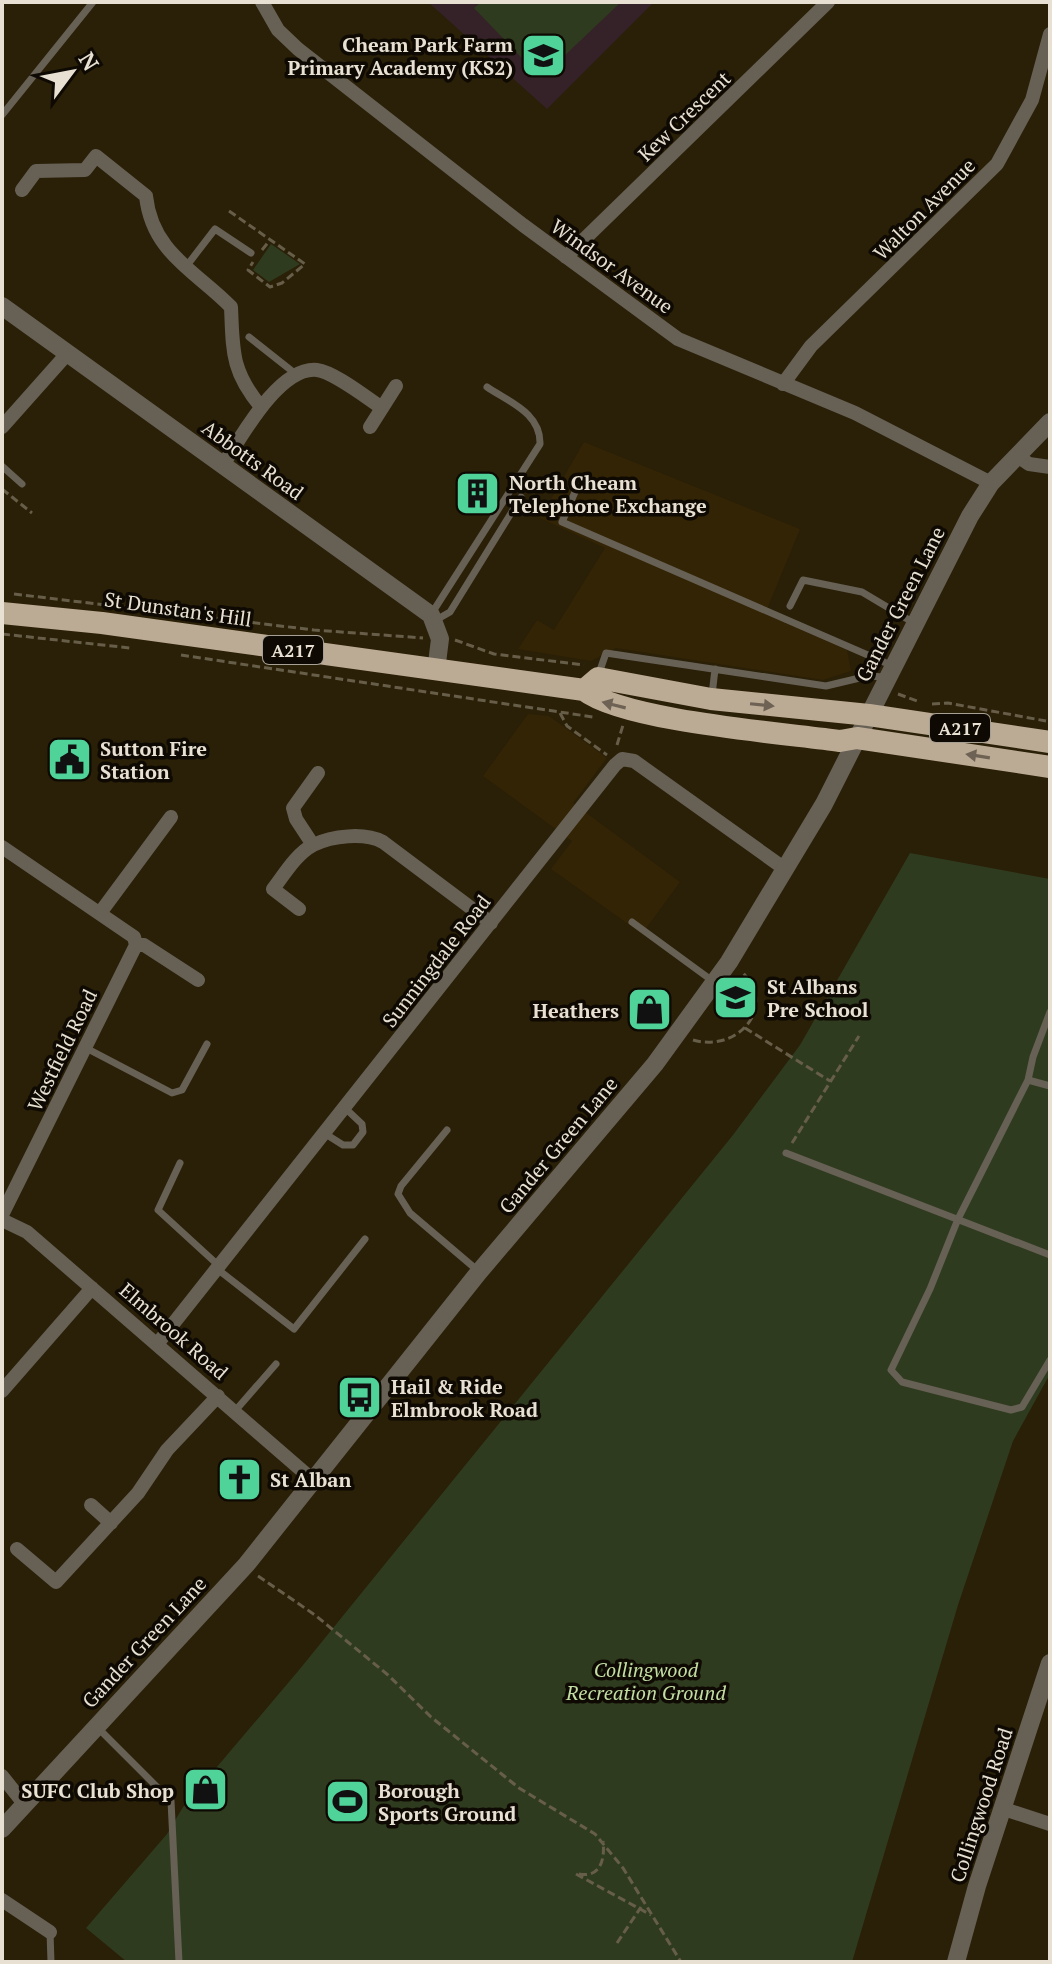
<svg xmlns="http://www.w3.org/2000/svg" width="1052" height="1964" font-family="'PT Serif',serif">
<rect width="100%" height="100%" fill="#2a1f07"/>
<path fill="#322404" d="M584 442 800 529 765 614 847 650 851 671 823 680 616 648 591 661 518 649 537 620 554 630 605 548 540 518Z
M528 714 549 716 607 758 573 803 680 882 642 934 551 869 572 841 483 776Z"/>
<path fill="#352228" d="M428 2H654L547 109Z"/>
<path fill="#2f3b1f" d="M481 2H621L541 78 474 8Z
M271 244 300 264 269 282 253 270Z
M910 853 1050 879V1374L1013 1441 958 1605 852 1962H127L86 1928 167 1834 183 1807 299 1670 733 1135 800 1045Z"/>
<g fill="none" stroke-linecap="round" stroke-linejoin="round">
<path stroke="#675e49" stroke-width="3" stroke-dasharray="8 4" stroke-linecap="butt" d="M229 211 305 264 282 283 270 287 248 270 253 262
M262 250 270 240
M2 489 32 513
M14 594 314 630 423 638
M2 634 130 648
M455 640 494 654 584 665
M181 655 593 717
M898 694 920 702
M932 704 948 703 1046 721
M560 713 567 726 607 755
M617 745 623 725
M745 1028 830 1081
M693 1040C738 1053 779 1006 741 971
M792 1143 859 1036
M258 1576 315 1615 388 1675 431 1717 519 1788 595 1834 623 1868 681 1962
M576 1874 651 1915
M579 1874C601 1878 605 1859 603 1841
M617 1943 641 1907"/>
<path stroke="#676055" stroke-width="7" d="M2 115 93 2
M185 268 215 229 251 253
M249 337 297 375
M2 466 22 484
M575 492 562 522 893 666
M790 606 803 580 862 592 914 623
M432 613 540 444C541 413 509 402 487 387
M436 620 450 612 521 497
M598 676 606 653 826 686 868 676 884 677
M712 695 715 669
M632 922 714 982
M1050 1012 1033 1057 1028 1080 958 1219 930 1289 891 1370 902 1382 1011 1410 1022 1407 1050 1360
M86 1048 172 1093 182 1090 207 1044
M1028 1080 1050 1086
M447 1130 401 1186 398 1194 410 1213 477 1270
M324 1133 343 1145H353L363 1132 362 1124 345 1108
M786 1153 1050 1255
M180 1163 158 1210 218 1265
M216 1268 294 1329 365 1239
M235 1411 276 1364
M98 1728 171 1801 179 1962
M50 1932 51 1962"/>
<path stroke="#676055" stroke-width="14" d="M262 2 278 30 298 49 523 225 678 339 855 413 991 483
M22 190 36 171 85 170 96 156 146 196C152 253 196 271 231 307 233 351 231 371 261 407
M566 257 828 2
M783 384 811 346 997 164 1032 100 1050 34
M2 427 67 354
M370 427 396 386
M1016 455 1029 464 1050 467
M223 465C240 439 279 366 317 370 334 372 367 398 382 408
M313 845 296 819 293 808 318 773
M2 847 134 937 136 945H144L198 980
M299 909 273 889C284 875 296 854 313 845 332 836 364 832 383 842L491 923
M100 913 171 817
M2 1215 136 945
M2 1220 27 1232 314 1481
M158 1343 615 765 622 759 634 761 785 869
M2 1391 92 1288
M91 1505 111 1523
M17 1549 56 1582 138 1493 167 1450 218 1396
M2 1776 25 1805
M1004 1809 1050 1824
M2 1900 50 1932"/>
<path stroke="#676055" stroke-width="18" d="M2 306 431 615 440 639 436 671
M2 1829 246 1565 479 1272 655 1064 729 962 824 804 970 516 991 483 1050 422
M956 1962 977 1886 1050 1663"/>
<path stroke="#bbaa94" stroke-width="22" d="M2 613 102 623 584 690C624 721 783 733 840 741L857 738 1050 767
M584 690 598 678 711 699 869 715 1050 742"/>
</g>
<defs><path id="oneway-solid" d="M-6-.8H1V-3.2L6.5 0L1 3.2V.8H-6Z" transform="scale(2)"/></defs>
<g fill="#6d6253">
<use href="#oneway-solid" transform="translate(614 705) rotate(-166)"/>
<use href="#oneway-solid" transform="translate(762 705) rotate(6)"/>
<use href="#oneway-solid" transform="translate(978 756) rotate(-171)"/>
</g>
<defs>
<symbol id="school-square" viewBox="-11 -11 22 22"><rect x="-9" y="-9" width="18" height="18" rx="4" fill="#4fd399" stroke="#0e0a03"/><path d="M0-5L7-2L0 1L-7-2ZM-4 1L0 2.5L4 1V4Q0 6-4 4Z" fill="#111"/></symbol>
<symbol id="building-square" viewBox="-11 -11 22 22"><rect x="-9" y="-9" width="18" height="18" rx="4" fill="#4fd399" stroke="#0e0a03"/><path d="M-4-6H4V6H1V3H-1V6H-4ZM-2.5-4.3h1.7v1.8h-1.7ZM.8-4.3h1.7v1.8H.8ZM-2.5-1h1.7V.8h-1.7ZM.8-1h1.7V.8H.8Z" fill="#111"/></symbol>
<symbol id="civic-square" viewBox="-11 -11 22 22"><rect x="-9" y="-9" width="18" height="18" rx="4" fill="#4fd399" stroke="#0e0a03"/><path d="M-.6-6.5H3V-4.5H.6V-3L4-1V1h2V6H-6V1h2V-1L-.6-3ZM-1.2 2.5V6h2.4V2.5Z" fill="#111"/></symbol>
<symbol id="shop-square" viewBox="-11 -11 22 22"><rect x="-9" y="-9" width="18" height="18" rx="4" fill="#4fd399" stroke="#0e0a03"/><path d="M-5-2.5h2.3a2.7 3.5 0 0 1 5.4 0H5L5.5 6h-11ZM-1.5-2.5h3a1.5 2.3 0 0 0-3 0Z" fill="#111"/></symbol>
<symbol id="bus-square" viewBox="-11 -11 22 22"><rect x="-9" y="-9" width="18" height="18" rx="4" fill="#4fd399" stroke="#0e0a03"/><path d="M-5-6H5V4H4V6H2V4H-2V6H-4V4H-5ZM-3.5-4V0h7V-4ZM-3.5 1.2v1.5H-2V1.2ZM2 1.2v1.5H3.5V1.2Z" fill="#111"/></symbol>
<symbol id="church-square" viewBox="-11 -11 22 22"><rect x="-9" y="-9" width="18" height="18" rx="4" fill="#4fd399" stroke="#0e0a03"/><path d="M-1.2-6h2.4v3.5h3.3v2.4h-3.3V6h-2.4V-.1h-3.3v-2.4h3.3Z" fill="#111"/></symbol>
<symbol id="stadium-square" viewBox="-11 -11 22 22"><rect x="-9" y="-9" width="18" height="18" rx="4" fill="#4fd399" stroke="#0e0a03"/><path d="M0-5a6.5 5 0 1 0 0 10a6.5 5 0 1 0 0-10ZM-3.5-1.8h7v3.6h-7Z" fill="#111"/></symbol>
</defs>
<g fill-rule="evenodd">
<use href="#school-square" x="518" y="30" width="51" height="51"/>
<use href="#building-square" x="452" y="468" width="51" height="51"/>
<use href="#civic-square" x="44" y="734" width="51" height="51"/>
<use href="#school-square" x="710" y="972" width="51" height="51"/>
<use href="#shop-square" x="624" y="984" width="51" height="51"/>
<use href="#bus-square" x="334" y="1372" width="51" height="51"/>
<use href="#church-square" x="214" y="1454" width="51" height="51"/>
<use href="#shop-square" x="180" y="1764" width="51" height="51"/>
<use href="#stadium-square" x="322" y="1776" width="51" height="51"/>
</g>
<g text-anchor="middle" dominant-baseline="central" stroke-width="7" stroke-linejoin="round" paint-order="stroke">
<g fill="#0e0a03" stroke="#a7a095" stroke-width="2">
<rect x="263" y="636" width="60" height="28" rx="6"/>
<rect x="930" y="714" width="60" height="28" rx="6"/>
</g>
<g font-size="18" font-weight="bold" fill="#e8e1d3">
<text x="293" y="650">A217</text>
<text x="960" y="728">A217</text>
</g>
<g font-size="20" font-weight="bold" fill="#e8e1d3" stroke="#0e0a03" text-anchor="start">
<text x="513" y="44" text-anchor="end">Cheam Park Farm<tspan x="513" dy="23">Primary Academy (KS2)</tspan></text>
<text x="509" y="482">North Cheam<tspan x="509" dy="23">Telephone Exchange</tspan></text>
<text x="100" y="748">Sutton Fire<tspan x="100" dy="23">Station</tspan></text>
<text x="767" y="986">St Albans<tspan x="767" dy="23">Pre School</tspan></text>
<text x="619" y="1010" text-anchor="end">Heathers</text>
<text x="391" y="1386">Hail &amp; Ride<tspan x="391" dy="23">Elmbrook Road</tspan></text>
<text x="270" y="1479">St Alban</text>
<text x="174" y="1790" text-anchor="end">SUFC Club Shop</text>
<text x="378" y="1790">Borough<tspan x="378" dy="23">Sports Ground</tspan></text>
</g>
<g font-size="20" fill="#e8e1d3" stroke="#0e0a03">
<text transform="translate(684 116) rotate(-44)">Kew Crescent</text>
<text transform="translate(924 209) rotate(-45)">Walton Avenue</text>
<text transform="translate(612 266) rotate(36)">Windsor Avenue</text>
<text transform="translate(253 460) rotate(36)">Abbotts Road</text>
<text transform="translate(900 604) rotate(-63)">Gander Green Lane</text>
<text transform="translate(178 609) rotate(8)">St Dunstan's Hill</text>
<text transform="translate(436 961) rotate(-52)">Sunningdale Road</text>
<text transform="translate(62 1050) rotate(-64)">Westfield Road</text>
<text transform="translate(558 1145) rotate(-50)">Gander Green Lane</text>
<text transform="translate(174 1331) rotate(41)">Elmbrook Road</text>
<text transform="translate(144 1642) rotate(-47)">Gander Green Lane</text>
<text transform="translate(981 1805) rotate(-72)">Collingwood Road</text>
</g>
<g font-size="20" font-style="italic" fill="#c3dea2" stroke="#0e0a03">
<text x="646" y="1669">Collingwood<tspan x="646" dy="23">Recreation Ground</tspan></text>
</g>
</g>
<rect width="1052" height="1964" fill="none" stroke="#e8e1d3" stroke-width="8"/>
<g transform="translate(72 72) rotate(58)" stroke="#0e0a03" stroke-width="6" paint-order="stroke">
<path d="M0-6L14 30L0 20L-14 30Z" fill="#e8e1d3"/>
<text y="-12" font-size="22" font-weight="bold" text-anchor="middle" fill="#e8e1d3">N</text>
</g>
</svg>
